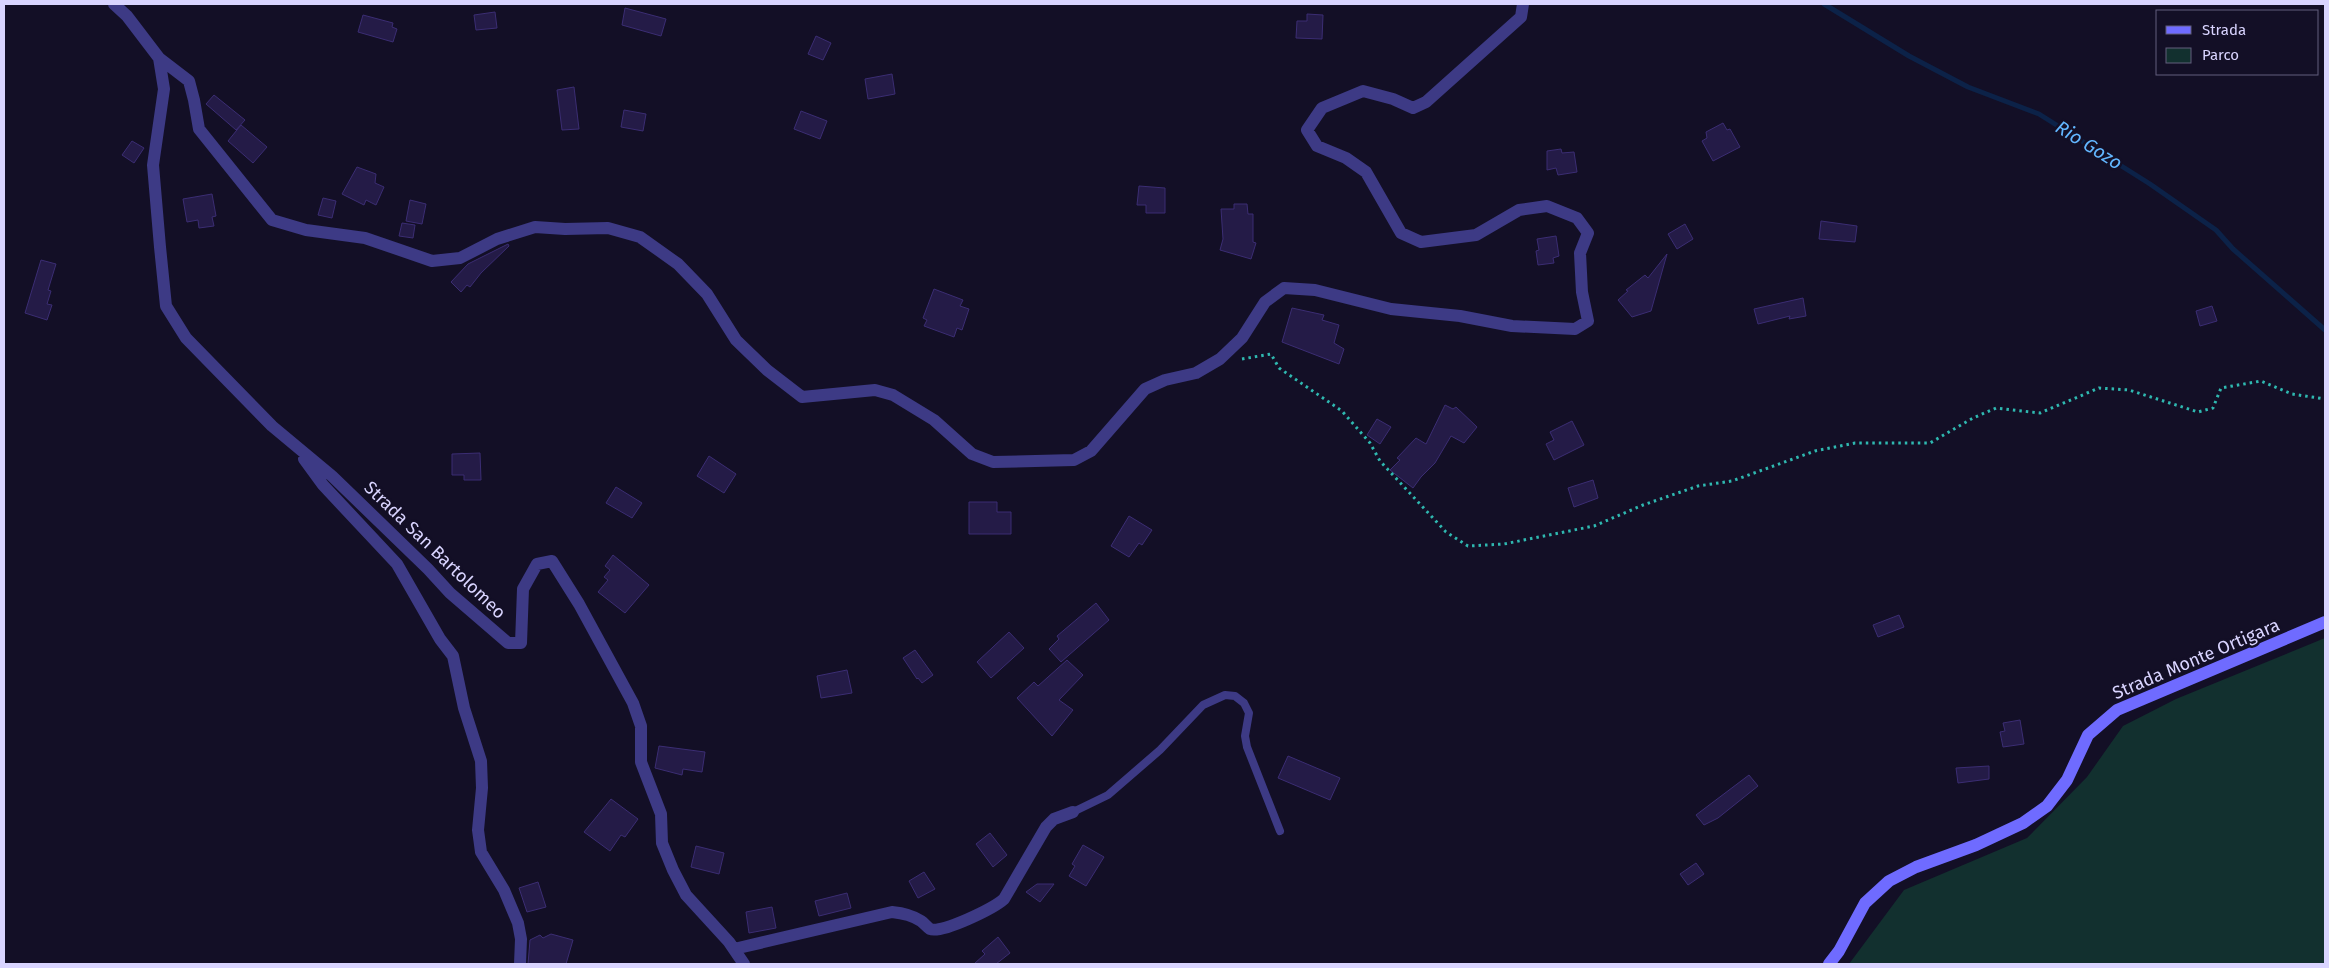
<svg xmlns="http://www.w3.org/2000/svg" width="2329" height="968" font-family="'Fira Sans',sans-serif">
<rect width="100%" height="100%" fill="#130f26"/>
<path fill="#12302f" d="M2325 638V964H1849L1904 890 2027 838 2087 777 2123 726 2176 699Z"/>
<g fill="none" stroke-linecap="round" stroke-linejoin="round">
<path stroke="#0c2248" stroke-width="5" d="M1824 4 1909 56 1968 87 2039 114 2150 184 2216 230 2233 249 2325 330"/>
</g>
<path fill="#241b47" stroke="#3b2d73" d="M625 8 666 19 661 36 622 25Z
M495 12 497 28 476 30 474 15Z
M1307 14 1323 15 1322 39 1296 38 1297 21H1307Z
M363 15 393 23 392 27 397 29 393 42 358 32Z
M816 36 831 43 823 60 808 54Z
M892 74 895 94 868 99 865 79Z
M574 87 579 129 562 130 557 90Z
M214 95 245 120 236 130 206 104Z
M624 110 646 114 643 131 621 127Z
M801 111 827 121 820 139 794 129Z
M1723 123 1727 130 1730 129 1740 147 1713 161 1702 141 1707 138 1706 132Z
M241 125 267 147 253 163 228 141Z
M132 141 144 148 134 163 122 155Z
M1561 149 1562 153 1574 152 1577 172 1558 175 1556 168 1547 170V151Z
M357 167 376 174 375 183 384 187 376 205 366 200 364 205 342 194Z
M1139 186 1165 188V213H1146V205H1137Z
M212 194 216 216 212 217 214 226 199 228 198 220 187 222 183 199Z
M323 198 336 201 332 218 318 215Z
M410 200 426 204 422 224 406 221Z
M1234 204H1247L1248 214H1253V242L1256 243 1251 259 1220 250 1223 239 1221 209H1234Z
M1821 221 1857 226 1855 242 1819 239Z
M402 223 415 225 413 238 399 236Z
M1685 224 1693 239 1677 249 1668 234Z
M1556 236 1559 256 1553 258 1554 263 1538 265 1536 251 1539 250 1537 239Z
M508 244 509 246 481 273 470 287 467 285 461 292 451 282 468 264Z
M1667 254 1651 311 1632 317 1618 300 1628 291 1626 290 1645 275 1648 278Z
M41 260 56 264 48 290 51 291 47 304 52 305 47 320 25 313Z
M934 289 963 300 960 306 969 309 962 330 957 328 954 337 924 326 927 320 923 318Z
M1803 298 1806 316 1789 319 1790 316 1758 324 1754 309Z
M2212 306 2217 321 2200 326 2196 311Z
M1292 308 1324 315 1322 320 1339 325 1334 343 1344 349 1339 364 1282 342Z
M1445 405 1453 409 1456 407 1477 427 1464 443 1451 436 1435 463 1421 477 1413 488 1390 470 1400 460 1397 458 1416 438 1426 444Z
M1377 419 1391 427 1380 444 1367 435Z
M1572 421 1584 445 1554 460 1546 444 1554 440 1550 432Z
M480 453 481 480H464V475H452V454Z
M709 456 736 474 724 493 697 476Z
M1593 480 1598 498 1574 507 1568 488Z
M616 487 642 503 632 518 606 503Z
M969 502H997V512H1011V534H969Z
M1129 516 1152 530 1142 545 1139 543 1129 557 1111 546Z
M613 555 649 585 625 613 598 592 608 580 604 577 610 570 605 566Z
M1096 603 1109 620 1061 662 1049 649 1059 639 1057 636Z
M1899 615 1904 627 1878 637 1873 625Z
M1009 632 1024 648 991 678 977 662Z
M915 650 933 675 922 683 918 678 917 679 903 658Z
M1067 660 1083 675 1059 700 1073 710 1052 736 1017 698 1034 682 1038 686Z
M847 670 852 693 821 698 817 676Z
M2020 720 2024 744 2003 747 2000 732 2005 731 2003 723Z
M659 746 705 752 702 772 683 769 682 775 655 768Z
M1288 756 1340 778 1330 800 1278 778Z
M1989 766V779L1958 783 1956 768Z
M1749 775 1758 786 1718 818 1704 825 1696 815Z
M611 799 638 819 625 837 621 835 610 851 584 832Z
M990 833 1007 855 993 867 976 844Z
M1083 845 1104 857 1086 886 1069 876 1075 866 1072 864Z
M696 846 724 853 719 874 691 867Z
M1696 863 1704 874 1688 885 1680 874Z
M924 872 935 889 918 898 909 881Z
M538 882 546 907 527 912 519 888Z
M1037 884H1054L1040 902 1026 892Z
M847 893 851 908 819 916 815 901Z
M772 907 776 928 749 933 746 912Z
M551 934 573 940 566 964H528L530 940 540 935 543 938Z
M998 937 1010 953 996 964H974L985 954 982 951Z"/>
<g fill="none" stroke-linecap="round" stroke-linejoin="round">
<path stroke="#2fb8b0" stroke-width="3" stroke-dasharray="2.5 4" stroke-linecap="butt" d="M1242 359 1271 354 1279 368 1342 411 1370 443 1380 461 1446 532 1468 546 1504 544 1594 526 1643 505 1698 486 1732 481 1815 451 1855 443H1930L1973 418 1996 408 2040 413 2099 388 2129 390 2198 412 2213 408 2221 388 2261 381 2292 394 2325 399"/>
<path stroke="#3d3a85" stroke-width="8" d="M1073 812 1108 795 1160 750 1203 705 1225 695 1235 696 1244 703 1249 713 1245 736 1247 747 1280 831"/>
<path stroke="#3d3a85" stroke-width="12" d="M114 4 127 16 159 58 164 89 153 165 160 247 166 306 186 338 272 426 332 476 428 569 450 593 508 643H521L523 589 537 564 552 561 579 604 633 703 641 726V762L661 814 662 843 673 870 686 895 729 942 744 964
M159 58 189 81 194 100 199 129 272 220 306 230 365 238 432 261 460 258 497 239 535 227 565 229 608 228 640 237 678 264 707 294 736 340 767 370 802 397 875 390 893 395 934 420 972 454 993 462 1074 460 1091 451 1145 389 1165 380 1196 373 1220 359 1242 338 1265 302 1284 288 1315 290 1391 309 1460 316 1512 326 1575 329 1588 321 1582 292 1580 253 1588 233 1577 218 1547 206 1519 210 1476 235 1421 242 1401 233 1366 172 1346 158 1317 146 1307 130 1322 108 1363 91 1393 99 1413 108 1426 102 1521 17 1523 4
M304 459 323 485 397 564 440 639 453 656 464 708 481 761 482 788 478 830 481 852 504 890 518 923 521 939 520 964
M734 949 892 912C902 913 912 915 921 921 924 923 927 927 930 929 942 934 994 908 1004 899L1046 827 1054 819 1073 812"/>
<path stroke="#6f6bff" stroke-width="12" d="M1829 964 1839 951 1865 903 1889 881 1916 867 1976 845 2023 823 2047 806 2067 780 2088 735 2117 710 2325 622"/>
</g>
<g text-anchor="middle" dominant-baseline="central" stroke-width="5" stroke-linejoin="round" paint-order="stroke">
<g font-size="18" fill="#d9d4ff" stroke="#130f26">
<text transform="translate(435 550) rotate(44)">Strada San Bartolomeo</text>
<text transform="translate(2196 659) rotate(-23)">Strada Monte Ortigara</text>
</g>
<g font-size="19" font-style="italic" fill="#62b6ff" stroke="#130f26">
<text transform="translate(2089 145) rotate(32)">Rio Gozo</text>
</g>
</g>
<rect width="2329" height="968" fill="none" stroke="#d9d4ff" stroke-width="10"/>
<rect x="2156" y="10" width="162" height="65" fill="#130f26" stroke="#625e7d"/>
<rect x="2166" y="26" width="25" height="8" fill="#6f6bff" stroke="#625e7d"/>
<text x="2202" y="35" font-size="15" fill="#d9d4ff">Strada</text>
<rect x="2166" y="48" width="25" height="15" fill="#12302f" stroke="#625e7d"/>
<text x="2202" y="60" font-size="15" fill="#d9d4ff">Parco</text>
</svg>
